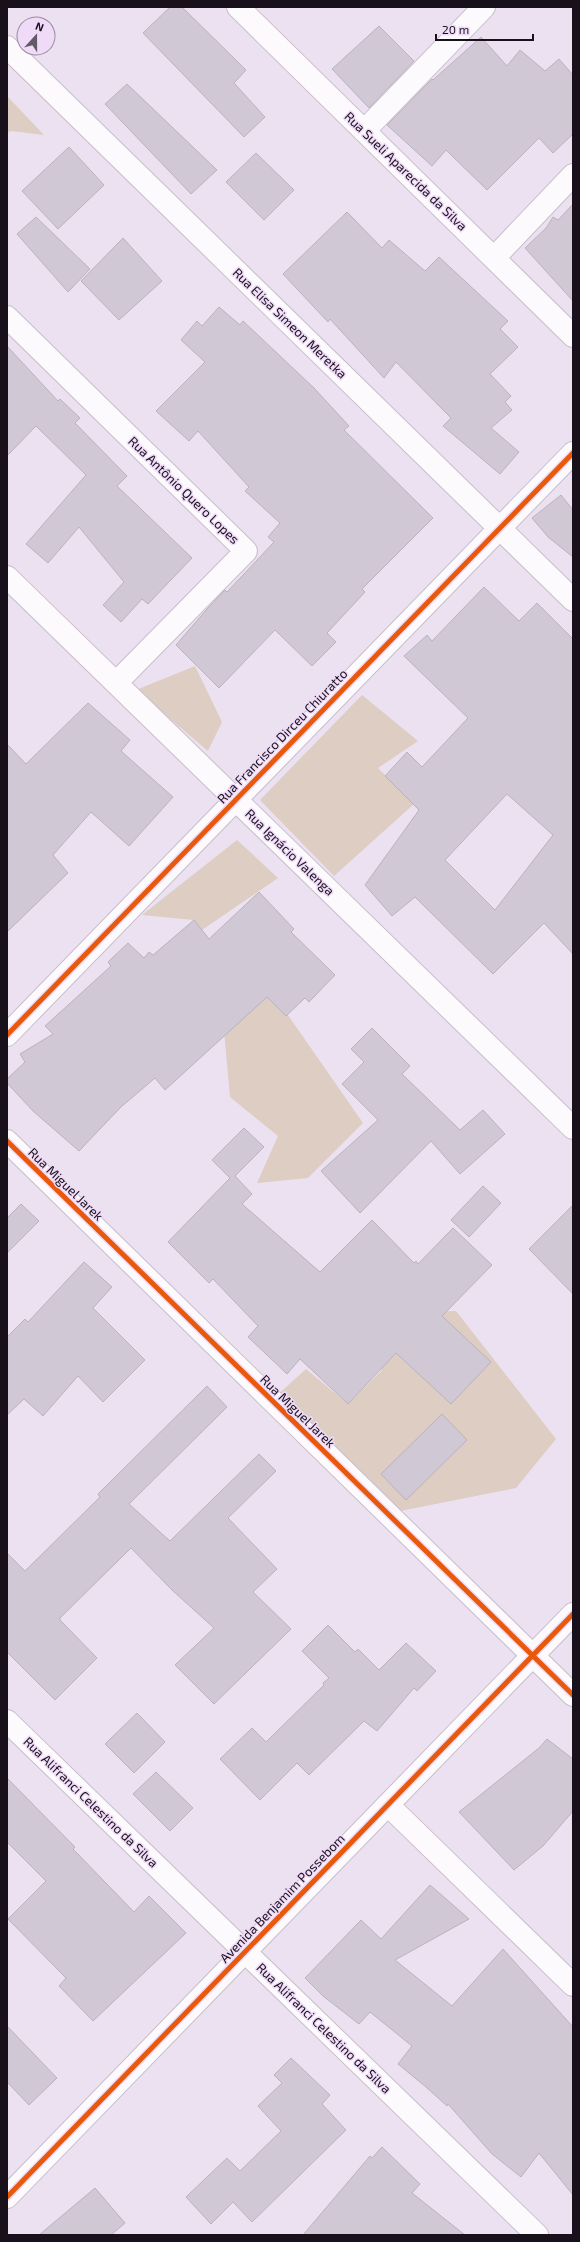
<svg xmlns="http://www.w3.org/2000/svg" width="580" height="2242" font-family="'Exo 2',sans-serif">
<rect width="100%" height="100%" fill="#ece1f1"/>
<path fill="#ddcdc3" d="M7 96 44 135 11 131 7 133Z
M195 666 222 722 208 751 136 690Z
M362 695 418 741 378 768 414 804 334 876 260 800Z
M237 840 278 878 202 930 194 920 142 915Z
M258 972 363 1123 308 1178 257 1183 278 1136 230 1097 222 1008Z
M456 1311 556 1439 516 1488 395 1512 274 1398 306 1369 348 1404 382 1370 344 1341 399 1312Z"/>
<path fill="#d1c8d5" stroke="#bab2be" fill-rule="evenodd" d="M170 7H182L246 70 234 83 265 117 244 137 143 33Z
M379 26 414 61 369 108 332 69Z
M481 37 507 66 520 50 545 71 559 59 573 75V134L553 153 539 138 487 190 446 150 432 166 387 125 432 79 433 80Z
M127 84 217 170 191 194 105 104Z
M69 147 104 185 58 229 22 191Z
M256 153 294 190 264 220 226 182Z
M573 204V301L525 248 546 228 553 217 558 220Z
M347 212 382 248 389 240 425 271 439 257 508 321 500 329 518 347 490 374 511 396 505 402 512 410 491 428 519 452 500 474 443 426 451 418 396 362 384 378 330 319 328 322 283 274Z
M36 217 90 269 68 292 17 234Z
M123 238 162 281 119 320 81 281Z
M219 307 240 325 243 321 314 388 349 426 344 430 433 518 362 589 365 592 327 633 336 642 312 666 275 630 219 688 176 645 207 609 225 590 227 592 274 542 268 537 280 523 245 491 249 487 198 431 189 441 156 411 205 362 181 340 197 321 202 326Z
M7 346 58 401 60 399 80 418 75 423 127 476 117 486 192 558 148 604 142 599 121 622 103 605 124 582 79 527 48 563 26 544 86 475 36 426 7 456Z
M561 495 573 510V557L548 537 532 518Z
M484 587 519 621 537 603 573 639V954L544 923 493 974 415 897 392 916 365 885 419 810 385 776 407 752 422 767 468 718 404 656 427 635 432 641ZM507 794 553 835 495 910 445 860Z
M88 703 130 740 121 751 173 797 129 846 91 812 53 855 68 873 7 932V744L26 764Z
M259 892 294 929 291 932 335 975 309 1002 305 998 286 1016 267 997 165 1090 155 1078 121 1107 79 1151 33 1111 7 1083V1079L25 1062 20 1054 53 1034 45 1026 111 966 108 962 128 943 144 958 149 952 153 955 194 920 209 939Z
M372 1028 410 1066 402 1074 460 1130 483 1110 505 1134 460 1174 431 1141 360 1213 321 1171 378 1120 342 1084 364 1062 351 1049Z
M244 1128 264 1147 235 1176 252 1194 242 1204 320 1272 372 1220 414 1263 416 1261 418 1264 453 1228 492 1265 442 1316 491 1362 451 1404 396 1353 348 1404 300 1359 287 1374 248 1337 258 1326 213 1279 209 1283 168 1242 230 1178 212 1160Z
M483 1186 501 1203 469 1237 451 1220Z
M21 1204 39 1221 7 1253V1218Z
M573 1205V1294L529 1249Z
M84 1262 112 1287 93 1308 145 1360 103 1402 78 1376 43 1416 24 1399 7 1415V1337L25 1319 28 1322Z
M207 1386 227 1407 129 1504 170 1541 259 1454 276 1471 228 1518 277 1569 253 1592 291 1629 214 1704 175 1665 214 1628 172 1590 131 1548 60 1618V1620L97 1658 55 1700 7 1652V1553L25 1571 100 1497 98 1494Z
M442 1414 467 1440 406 1500 381 1474Z
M328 1625 355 1652 358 1649 379 1670 406 1643 436 1671 417 1691 414 1688 377 1731 364 1721 309 1775 297 1763 260 1800 220 1759 252 1728 266 1742 324 1685 323 1683 329 1678 302 1651Z
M137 1713 165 1742 134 1773 105 1744Z
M547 1739 573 1759V1811L543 1846 514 1870 459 1812 539 1748Z
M156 1772 193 1808 170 1831 133 1794Z
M7 1778 75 1847 73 1849 134 1912 149 1896 186 1933 93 2021 59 1986 66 1978 8 1919 46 1881 7 1842Z
M430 1885 469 1919 395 1960 452 2006 503 1949 573 2027V2195L539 2153 521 2177 492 2154 448 2104 447 2106 426 2087 398 2064 412 2046 370 2012 359 2024 323 1996 305 1978 361 1920 381 1939Z
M7 2026 57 2078 29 2105 7 2082Z
M291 2058 330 2095 322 2104 346 2130 252 2222 233 2202 211 2224 186 2197 227 2158 240 2171 281 2131 258 2106 282 2083 274 2075Z
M382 2147 420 2184 412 2193 465 2235H303L370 2156 372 2158Z
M95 2188 125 2223 111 2235H39Z"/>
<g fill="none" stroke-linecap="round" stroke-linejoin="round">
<defs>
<path id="minor" d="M238 7 573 336
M7 47 573 600
M364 131 484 7
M494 258 573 175
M7 317 246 551 116 683
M7 577 573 1128
M7 1035 573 453
M7 1141 573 1695
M7 1721 537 2235
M388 1805 573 1985
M7 2197 573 1614"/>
</defs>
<use href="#minor" stroke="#c7becb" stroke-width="24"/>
<use href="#minor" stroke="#fcfafd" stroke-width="22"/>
<defs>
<path id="cycleway" d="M7 1035 573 453
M7 1141 573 1695
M7 2197 573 1614"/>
</defs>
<use href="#cycleway" stroke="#efdbf7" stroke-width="8"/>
<use href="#cycleway" stroke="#e8590c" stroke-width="5"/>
</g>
<g text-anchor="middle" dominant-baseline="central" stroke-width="3" stroke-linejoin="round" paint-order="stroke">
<g font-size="13" fill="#18111b" stroke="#efdbf7">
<text transform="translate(406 171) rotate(44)">Rua Sueli Aparecida da Silva</text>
<text transform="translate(290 323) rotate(44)">Rua Elisa Simeon Meretka</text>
<text transform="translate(184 490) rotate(44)">Rua Antônio Quero Lopes</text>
<text transform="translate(282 736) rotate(-46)">Rua Francisco Dirceu Chiuratto</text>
<text transform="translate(290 852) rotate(44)">Rua Ignácio Valenga</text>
<text transform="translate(66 1184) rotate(44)">Rua Miguel Jarek</text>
<text transform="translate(298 1411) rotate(44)">Rua Miguel Jarek</text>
<text transform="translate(91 1802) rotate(44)">Rua Alifranci Celestino da Silva</text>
<text transform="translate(282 1898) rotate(-46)">Avenida Benjamim Possebom</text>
<text transform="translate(324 2028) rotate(44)">Rua Alifranci Celestino da Silva</text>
</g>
</g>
<rect width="580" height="2242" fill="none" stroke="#18111b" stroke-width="16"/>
<g transform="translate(36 36) rotate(21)"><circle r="19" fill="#efdbf7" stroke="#998a9f"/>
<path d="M0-3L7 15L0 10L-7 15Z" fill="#625a66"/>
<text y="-6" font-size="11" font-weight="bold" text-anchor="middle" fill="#18111b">N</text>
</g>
<path d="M436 34v6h97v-6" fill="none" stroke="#18111b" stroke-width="2"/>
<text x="442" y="34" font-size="12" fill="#18111b" stroke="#efdbf7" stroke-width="3" paint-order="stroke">20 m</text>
</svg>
